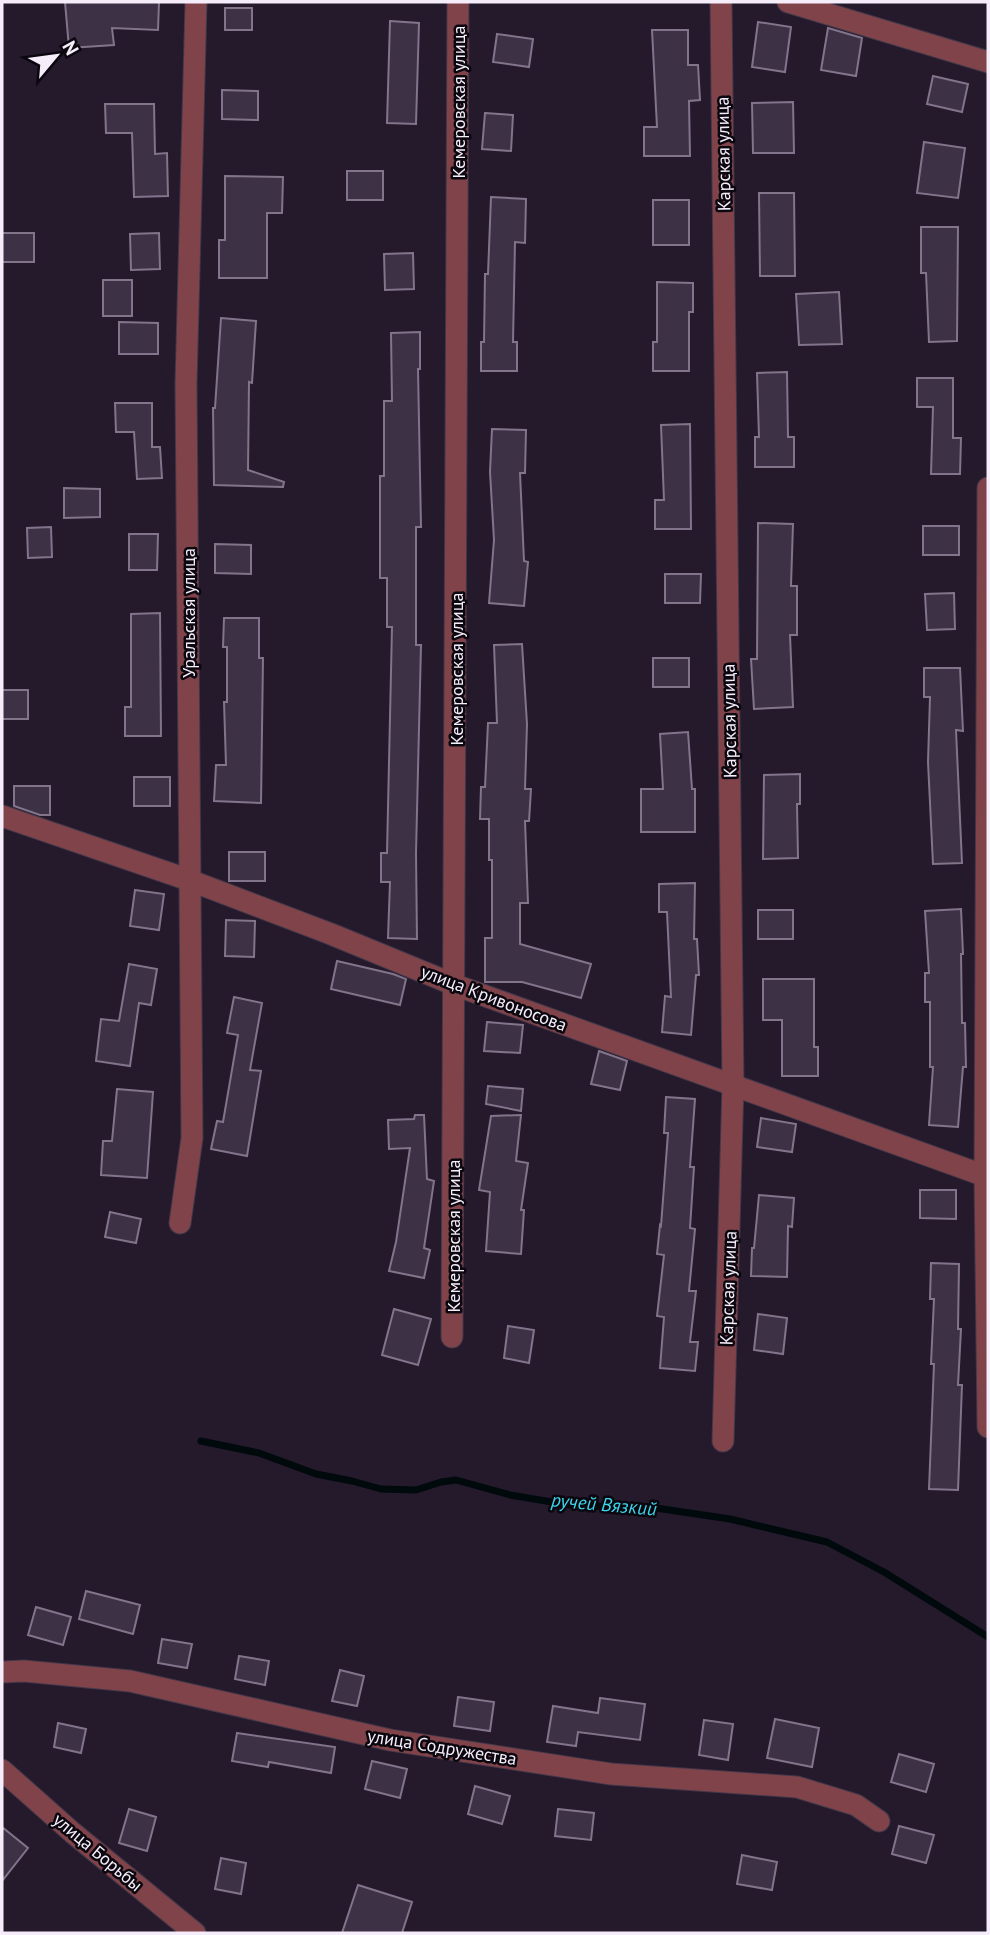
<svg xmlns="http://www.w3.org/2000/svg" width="990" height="1935" font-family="'PT Sans',sans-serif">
<rect width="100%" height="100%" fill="#25192c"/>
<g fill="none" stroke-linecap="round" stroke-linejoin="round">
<path stroke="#000a0c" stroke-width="7" d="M201 1441 259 1453 316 1474 352 1481 381 1489 416 1490 441 1482 456 1480 510 1495 576 1506 649 1507 730 1519 827 1542 884 1572 988 1637"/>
</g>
<path fill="#3d3145" stroke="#81748b" stroke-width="2" d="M65 2H159L158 30 112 28 114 45 69 48Z
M225 8H252V30H225Z
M390 21 419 23 416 124 387 123Z
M758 22 791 27 785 72 752 67Z
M828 28 862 38 856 76 821 70Z
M652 30H688V65H698L700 100 689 101 690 156H644V127H657Z
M497 34 533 39 529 67 493 62Z
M933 76 968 84 962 112 927 104Z
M222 90 258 91V120L222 119Z
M793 102 794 153H753L752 103Z
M105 104H154L155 154 167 153 168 196 134 197 132 133H106Z
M485 113 513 115 511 151 482 149Z
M924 142 965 148 958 198 917 193Z
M347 171H383V200H347Z
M225 176 283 177 282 213H267V278H219V240H225Z
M759 193H794L795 276H760Z
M491 197 526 199 525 243 515 242 513 342H517V371H481V342H484L485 274H488Z
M653 200H689V245H653Z
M921 227H958L957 341 929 342 926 273H921Z
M2 233H34V262H2Z
M159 233 160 269 131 270 130 234Z
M413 253 414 289 385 290 384 254Z
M103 280H132V316H103Z
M657 282 693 283V312H689V371H653V342H657Z
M839 292 842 344 799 345 796 294Z
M221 318 256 321 252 383 249 382 248 470 284 482 283 487 214 485 213 408H215Z
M119 322 158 323V354H119Z
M420 332V369H418L421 527H416V645H421L416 853 417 939 388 938 390 882H381V853H387L392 627H387V578H380V476H384V401H392L391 333Z
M787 372 788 437H794V467H755V437H759L757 373Z
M917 378H953V438H961L960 474H931L933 407H917Z
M115 403H152V447H160L162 478 137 479 134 432H116Z
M690 424 691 529H655V500H664L661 425Z
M492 429 526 430 525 473H520L524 561 528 562 524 606 489 603 494 540 490 472Z
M64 488 100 489V517L64 518Z
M758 523 793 524 791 586H797V635H790L793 707 754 709 751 659H757Z
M923 526H959V555H923Z
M51 527 52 557 28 558 27 528Z
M129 534H158L157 570H129Z
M215 544 251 545V574L215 573Z
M665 574H701L700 603H665Z
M954 593 955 629 927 630 925 594Z
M160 613 161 736H125V707H131V614Z
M224 618H259V658H263L261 803 214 801 216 765H226L224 702H227V647H223Z
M522 644 527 724 525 789H531L529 821H525L528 903H520V944L591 964 581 998 522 982H485V938H492V860H489V819H480L481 787H485L488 723H497L494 645Z
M653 658H689V687H653Z
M924 668H960L963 731 956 730 962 863 933 864 928 762 930 697H924Z
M2 690H28V719H2Z
M688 732 692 789H695V832H641V789H663L660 734Z
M800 774V804H797L798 858 763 859 764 775Z
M134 777H170V806H134Z
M14 786H50V815H40L14 806Z
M229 852H265V881H229Z
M695 883 694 939H697L699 975H696L691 1035 662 1032 665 996 671 997 667 912H659V884Z
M135 890 164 894 159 930 130 926Z
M961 909 963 954H961L962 1023H965L966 1067H963L958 1127 929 1125 933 1067H930V1002H925V973H929L925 911Z
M758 910H793V939H758Z
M226 920 255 921 254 957 225 956Z
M337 961 393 974 406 979 400 1005 331 989Z
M129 964 157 969 151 1005 139 1003 130 1066 96 1061 101 1019 119 1021Z
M763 979H814V1047H818V1076H782V1020H763Z
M234 997 262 1003 250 1070 261 1071 247 1156 211 1149 217 1121 223 1122 238 1035 227 1033Z
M487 1022 523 1025 520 1053 484 1051Z
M599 1051 627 1061 620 1090 591 1084Z
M488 1086 523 1089 521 1111 486 1104Z
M117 1089 153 1092 147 1178 101 1175 103 1141H112Z
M666 1097 695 1099 690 1167H694L690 1228 695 1229 689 1291H696L690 1342H698L695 1371 660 1368 664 1317 657 1316 664 1255 657 1254 660 1225 661 1226 668 1133H664Z
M415 1115H424L427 1179 434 1181 424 1248 430 1250 424 1278 389 1271 396 1242 410 1148 389 1149 388 1120 414 1119Z
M521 1115 516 1161 528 1163 521 1210H524L521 1254 486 1251 490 1192 479 1190 491 1116Z
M761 1118 796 1124 792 1152 757 1147Z
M920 1190H956V1219L920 1218Z
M759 1195 794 1198 792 1227 788 1226 787 1277 751 1276 752 1248H754Z
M110 1212 141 1219 136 1243 105 1237Z
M931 1263 959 1264 958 1329H961L958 1385H962L958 1490 929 1489 934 1364H931L934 1299H930Z
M394 1309 431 1319 418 1365 382 1355Z
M758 1314 787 1318 783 1354 754 1350Z
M508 1326 534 1330 529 1363 504 1358Z
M86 1591 140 1605 133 1634 79 1619Z
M36 1607 71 1617 63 1645 28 1635Z
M162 1639 192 1644 187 1668 158 1663Z
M239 1656 269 1661 265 1685 235 1679Z
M340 1670 364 1676 357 1706 332 1701Z
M458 1697 494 1702 490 1731 454 1726Z
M600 1698 645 1704 640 1740 578 1732 576 1746 547 1742 553 1706 598 1713Z
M775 1719 819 1728 812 1767 767 1758Z
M704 1720 733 1724 728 1760 699 1755Z
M58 1723 86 1729 81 1753 54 1747Z
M237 1733 335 1747 331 1773 269 1762 268 1767 232 1761Z
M899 1754 934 1764 926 1792 891 1782Z
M372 1761 407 1769 400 1798 365 1789Z
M475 1786 510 1796 502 1824 468 1814Z
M129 1809 156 1817 147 1851 119 1843Z
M558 1809 594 1813 591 1840 555 1836Z
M899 1826 934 1835 926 1863 892 1854Z
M2 1827 28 1848 2 1881Z
M742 1855 777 1862 772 1890 737 1884Z
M221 1858 246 1863 241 1894 215 1889Z
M358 1885 412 1902 402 1933H342Z"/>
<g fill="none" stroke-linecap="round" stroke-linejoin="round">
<defs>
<path id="minor" d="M721 2 733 1085 723 1441
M788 2 988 62
M988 488 985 1176 988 1427
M2 816 189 880 331 934 455 985 988 1177
M180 1223 192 1138 186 384 196 2
M452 1337 458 2
M2 1672 24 1671 130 1681 390 1740 611 1774 797 1787 856 1805 879 1821
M2 1770 73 1833 195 1933"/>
</defs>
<use href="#minor" stroke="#423749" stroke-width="23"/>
<use href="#minor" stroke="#80434a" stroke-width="21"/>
</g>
<g text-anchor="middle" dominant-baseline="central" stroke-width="5" stroke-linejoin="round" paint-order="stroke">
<g font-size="18" fill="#f5edfa" stroke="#0b070f">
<text transform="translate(458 102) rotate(-90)">Кемеровская улица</text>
<text transform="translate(723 154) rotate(-91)">Карская улица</text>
<text transform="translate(188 613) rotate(-90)">Уральская улица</text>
<text transform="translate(456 669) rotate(-90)">Кемеровская улица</text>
<text transform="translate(729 721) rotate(-91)">Карская улица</text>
<text transform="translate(494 998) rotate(21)">улица Кривоносова</text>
<text transform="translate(453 1236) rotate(-90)">Кемеровская улица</text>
<text transform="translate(728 1288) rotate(-88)">Карская улица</text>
<text transform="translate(442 1747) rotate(9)">улица Содружества</text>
<text transform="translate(98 1852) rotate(40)">улица Борьбы</text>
</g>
<g font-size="19" font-style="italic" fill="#3cd6eb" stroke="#0b070f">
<text transform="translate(604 1504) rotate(5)">ручей Вязкий</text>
</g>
</g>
<rect width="990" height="1935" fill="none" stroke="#f5edfa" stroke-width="7"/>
<g transform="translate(56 56) rotate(61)" stroke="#0b070f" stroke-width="5" paint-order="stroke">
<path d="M0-5L12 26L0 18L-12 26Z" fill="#f5edfa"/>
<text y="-10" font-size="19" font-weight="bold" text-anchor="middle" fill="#f5edfa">N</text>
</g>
</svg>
